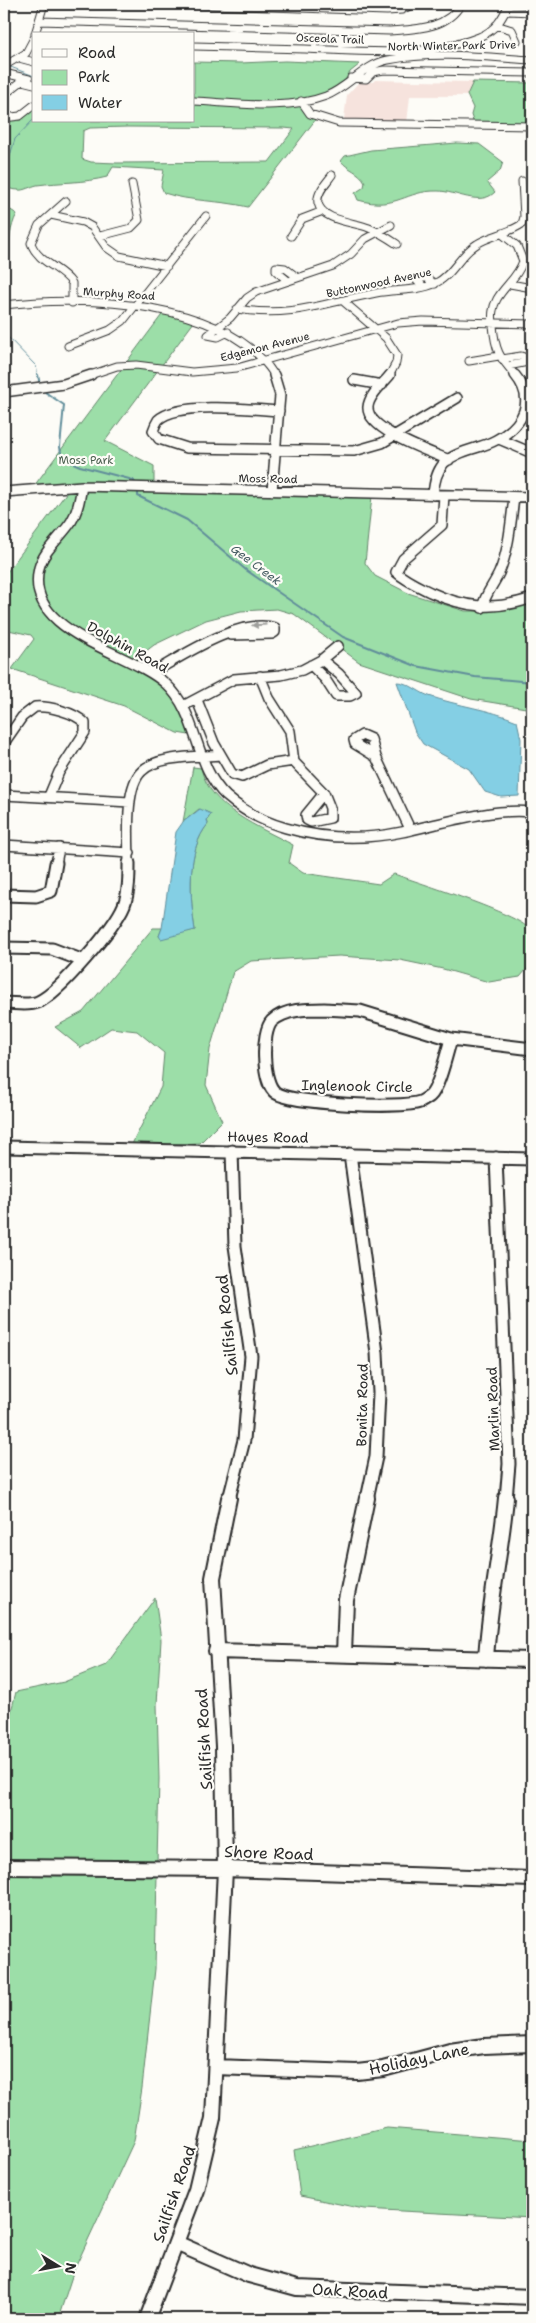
<svg xmlns="http://www.w3.org/2000/svg" width="536" height="2323" font-family="'Shantell Sans',sans-serif">
<rect width="100%" height="100%" fill="#fdfcf7"/>
<filter id="ink" filterUnits="userSpaceOnUse"><feTurbulence type="fractalNoise" baseFrequency=".02" numOctaves="2"/><feDisplacementMap in="SourceGraphic" scale="10" xChannelSelector="R" yChannelSelector="G"/><feConvolveMatrix kernelMatrix="1 2 1 2 8 2 1 2 1" color-interpolation-filters="sRGB"/></filter>
<g filter="url(#ink)">
<path fill="#f6e3dd" d="M375 80 416 81 473 82 467 96H410L407 123 342 122 344 119 347 95 358 83 373 82Z"/>
<path fill="#9cdea8" stroke="#64846a" fill-rule="evenodd" d="M285 61 360 64 350 72 343 84 323 95 286 101 194 100V62L241 63Z
M473 82 532 83V125L474 124 471 115 473 108 467 95Z
M194 102 297 103 307 115 316 119 248 207C220 200 191 202 164 193L161 186 164 170 113 167 107 177C84 183 60 182 37 185 32 186 23 191 19 190 13 190 10 188 4 189V120H18L34 107V121H194ZM127 127 284 128 294 129 269 162 117 163 91 162 82 159 83 131 90 128Z
M457 143 479 144 503 162 500 171 487 182 495 192C480 207 456 191 438 191 405 190 397 211 358 200L355 193 364 187 365 182C359 171 348 170 341 161L345 156 371 150Z
M4 208 9 209 17 214C9 228 11 242 4 255Z
M164 312 194 322 105 441 154 466V484L34 486Z
M70 488H79C77 495 76 504 73 511 57 550 12 569 47 615 77 633 159 673 175 699 182 710 185 723 189 735L177 733 124 706 12 669 34 639 31 635 4 629V576Z
M85 488 372 496 365 563 375 576 408 593 465 611H495L532 604V709L471 699 359 662 294 614 277 609 241 611 206 620 154 645 141 655 138 663 81 634 54 614 40 586 44 564Z
M193 767 201 768C210 809 260 827 293 845L289 863 303 873 379 884 394 874C417 882 518 914 529 929 535 937 532 953 532 963L520 977 489 982 443 969 400 960 339 956 251 961 233 972 210 1049 206 1085 222 1121 200 1143 131 1146 161 1087 164 1053 137 1031 111 1028 81 1048 55 1027 83 1012 153 928H162L159 936 195 930C190 898 186 850 208 824L207 820 211 814 199 809 183 822Z
M155 1598 161 1640 157 1704 159 1779 157 1863 4 1862V1739L16 1692 64 1682 106 1665Z
M4 1872 157 1874 155 1969 142 2088 134 2141 74 2270 58 2319H4Z
M387 2128 532 2140V2218L364 2209 300 2196 294 2150Z"/>
<path fill="#84cfe4" stroke="#608d9a" d="M397 682C408 682 418 692 429 696 458 706 489 709 517 721L521 739 519 796 501 797 485 792 469 769 423 744 415 732Z
M200 809 211 814 207 820 208 824C186 850 190 898 195 930L161 939 159 936 162 928 176 832 183 822Z"/>
<g fill="none" stroke-linecap="round" stroke-linejoin="round">
<path stroke="#608d9a" stroke-width="1" d="M4 12 6 4
M8 66 34 76
M4 176 15 139 34 119
M4 333 36 366 38 376"/>
<path stroke="#608d9a" stroke-width="2" d="M38 375 40 385
M42 390 64 405 60 447 62 458 80 466 133 480 138 486V496L187 520 246 570 343 637 416 666 475 677 532 682"/>
<defs>
<path id="minor-far3" d="M182 4 387 11 402 10 413 4
M508 11 532 12
M39 21 390 31C416 29 447 29 461 4
M496 25 512 30 517 41
M35 34 44 4
M194 46C231 47 268 48 305 49 361 51 426 58 479 37 496 30 502 19 509 4
M19 58 34 62
M4 66 26 53 34 38
M4 73 29 79
M351 78 366 79 373 72 384 70 532 73
M4 95 22 81 34 84
M194 101C236 103 286 111 326 96 349 87 363 65 388 60 435 51 485 57 532 60
M301 101 310 114 339 123 532 126
M4 118 20 116 34 105
M332 175C327 182 316 193 318 203 322 221 355 222 369 228 379 232 388 238 397 244
M66 201 39 225 31 243C38 263 61 267 72 283V303
M51 215 83 222 92 227 106 247 119 256 167 266
M502 234 517 246 523 261C518 277 505 285 497 299 492 308 492 315 493 325 495 350 499 357 516 376
M100 236 131 228 139 220 132 184
M291 236 302 219 323 211
M287 280 276 271V267L285 268 297 277
M510 284 532 288
M424 287 417 281 418 278H427L435 284
M343 301 386 338 397 355 396 363 389 376
M4 305C83 295 228 300 275 376
M237 309C291 318 324 303 376 293 395 289 417 292 436 283 453 275 460 254 477 244 491 235 508 234 522 224L524 217 522 181
M228 332 218 337 208 335 230 318 247 298 256 292 333 266 351 254 365 239 391 225
M68 346 110 330 123 321 206 216
M502 359 521 356 530 359 528 362 508 366
M469 361 499 356
M87 376 117 366 136 365 192 372 237 368 398 323 423 321 532 324"/>
<path id="minor-far2" d="M390 375C383 384 369 395 368 407 366 430 431 452 449 460
M354 380 382 385
M4 392 64 384 91 375
M279 411C253 409 177 401 158 420 156 423 154 428 153 431L159 439 187 448 354 451 382 443 457 398
M499 439 532 453
M82 486C80 498 78 511 71 522 61 537 44 550 39 568 23 634 131 651 166 684 199 714 194 766 226 796 243 811 265 822 286 828 324 839 364 840 402 832 445 823 488 808 532 812
M272 491 280 395 274 375
M4 492 82 486 532 497
M433 495C434 483 436 472 444 463 458 450 480 449 496 440 524 425 536 400 515 375
M444 495 442 525 403 559 396 572C406 581 418 586 430 592 465 608 495 611 532 598
M482 608C485 594 493 586 499 573 509 550 511 522 514 497
M311 665 325 679 336 696H350L356 693 339 674 322 660
M152 673C182 656 240 617 275 628V632L272 634 231 635
M260 676 269 698 290 731 294 762 324 793
M197 700 214 743 232 774 242 777 267 765 294 761
M183 706 234 679 281 675 302 670 321 660 338 646
M362 735 371 739 376 757 355 744 354 740Z
M4 743 22 717 35 707C49 706 74 712 85 723V732L59 772 49 796
M376 757 410 829
M324 793 330 808V818L311 822 307 820 306 815Z
M4 795 130 802
M4 845 130 853
M56 864 59 848
M129 864C129 841 124 787 142 771 158 755 199 757 220 755"/>
<path id="minor-far1" d="M4 895 36 896 51 891 56 863
M4 948 52 949 81 960
M4 1003C14 1003 29 1006 38 1002 59 993 115 927 124 905 129 892 129 877 129 863
M324 1009 360 1011 451 1039C447 1052 439 1088 430 1096 427 1098 423 1101 420 1102 400 1109 293 1104 276 1093 262 1084 261 1032 272 1021 285 1009 307 1009 324 1009Z
M451 1039 532 1049
M4 1147 532 1159
M350 1154 377 1353 379 1393 376 1457 367 1499
M496 1158 509 1464 506 1499
M229 1499 244 1440 251 1356 235 1246 232 1151"/>
<path id="minor" d="M216 1651 532 1660
M344 1654 346 1600 367 1498
M486 1659C489 1605 501 1552 506 1498
M4 1867 225 1869 532 1879
M216 2067 357 2072 383 2069 450 2051 484 2046 532 2044
M176 2243 249 2275 297 2288 532 2297
M147 2319 196 2190 213 2118 225 1869 223 1746 213 1578 229 1498"/>
</defs>
<use href="#minor-far3" stroke="#2b2b2b" stroke-width="9"/>
<use href="#minor-far2" stroke="#2b2b2b" stroke-width="12"/>
<use href="#minor-far1" stroke="#2b2b2b" stroke-width="15"/>
<use href="#minor" stroke="#2b2b2b" stroke-width="18"/>
<use href="#minor-far3" stroke="#fdfcf7" stroke-width="7"/>
<use href="#minor-far2" stroke="#fdfcf7" stroke-width="9"/>
<use href="#minor-far1" stroke="#fdfcf7" stroke-width="11"/>
<use href="#minor" stroke="#fdfcf7" stroke-width="14"/>
</g>
<defs><path id="oneway-solid" d="M-6-.8H1V-3.2L6.5 0L1 3.2V.8H-6Z" transform="scale(1.25)"/></defs>
<use fill="#9e9e9b" href="#oneway-solid" transform="translate(259 625) rotate(176)"/>
</g>
<g text-anchor="middle" dominant-baseline="central" stroke-width="4.5" stroke-linejoin="round" paint-order="stroke">
<g font-size="11" fill="#2b2b2b" stroke="#fdfcf7">
<text transform="translate(330 39) rotate(2)">Osceola Trail</text>
<text transform="translate(452 46) rotate(-1)">North Winter Park Drive</text>
<text transform="translate(379 283) rotate(-12)">Buttonwood Avenue</text>
<text transform="translate(119 294) rotate(4)">Murphy Road</text>
<text transform="translate(265 347) rotate(-14)">Edgemon Avenue</text>
<text transform="translate(268 479) rotate(1)">Moss Road</text>
</g>
<g font-size="11" fill="#4d6150" stroke="#fdfcf7">
<text x="86" y="460">Moss Park</text>
</g>
<g font-size="12" font-style="italic" fill="#465c62" stroke="#fdfcf7">
<text transform="translate(256 565) rotate(37)">Gee Creek</text>
</g>
<g font-size="14" fill="#2b2b2b" stroke="#fdfcf7">
<text transform="translate(128 647) rotate(29)">Dolphin Road</text>
<text transform="translate(357 1086) rotate(1)">Inglenook Circle</text>
<text transform="translate(268 1137) rotate(1)">Hayes Road</text>
<text transform="translate(362 1405) rotate(-89)">Bonita Road</text>
<text transform="translate(493 1409) rotate(-92)">Marlin Road</text>
</g>
<g font-size="16" fill="#2b2b2b" stroke="#fdfcf7">
<text transform="translate(227 1325) rotate(-96)">Sailfish Road</text>
<text transform="translate(204 1739) rotate(-93)">Sailfish Road</text>
<text transform="translate(269 1853) rotate(2)">Shore Road</text>
<text transform="translate(419 2059) rotate(-12)">Holiday Lane</text>
<text transform="translate(174 2194) rotate(-71)">Sailfish Road</text>
<text transform="translate(350 2291) rotate(3)">Oak Road</text>
</g>
</g>
<rect width="536" height="2323" fill="none" stroke="#fdfcf7" stroke-width="20"/>
<rect x="10" y="10" width="516" height="2303" fill="none" stroke="#2b2b2b" stroke-width="2" filter="url(#ink)"/>
<rect x="32" y="32" width="162" height="90" fill="#fdfcf7" stroke="#a9a8a5"/>
<rect x="42" y="49" width="25" height="8" fill="#fdfcf7" stroke="#a9a8a5"/>
<text x="78" y="58" font-size="15" fill="#2b2b2b">Road</text>
<rect x="42" y="70" width="25" height="15" fill="#9cdea8" stroke="#a9a8a5"/>
<text x="78" y="82" font-size="15" fill="#2b2b2b">Park</text>
<rect x="42" y="95" width="25" height="15" fill="#84cfe4" stroke="#a9a8a5"/>
<text x="78" y="108" font-size="15" fill="#2b2b2b">Water</text>
<g transform="translate(58 2266) rotate(100)" stroke="#fdfcf7" stroke-width="4" paint-order="stroke">
<path d="M0-4L9 19L0 12L-9 19Z" fill="#2b2b2b"/>
<text y="-8" font-size="14" font-weight="bold" text-anchor="middle" fill="#2b2b2b">N</text>
</g>
</svg>
